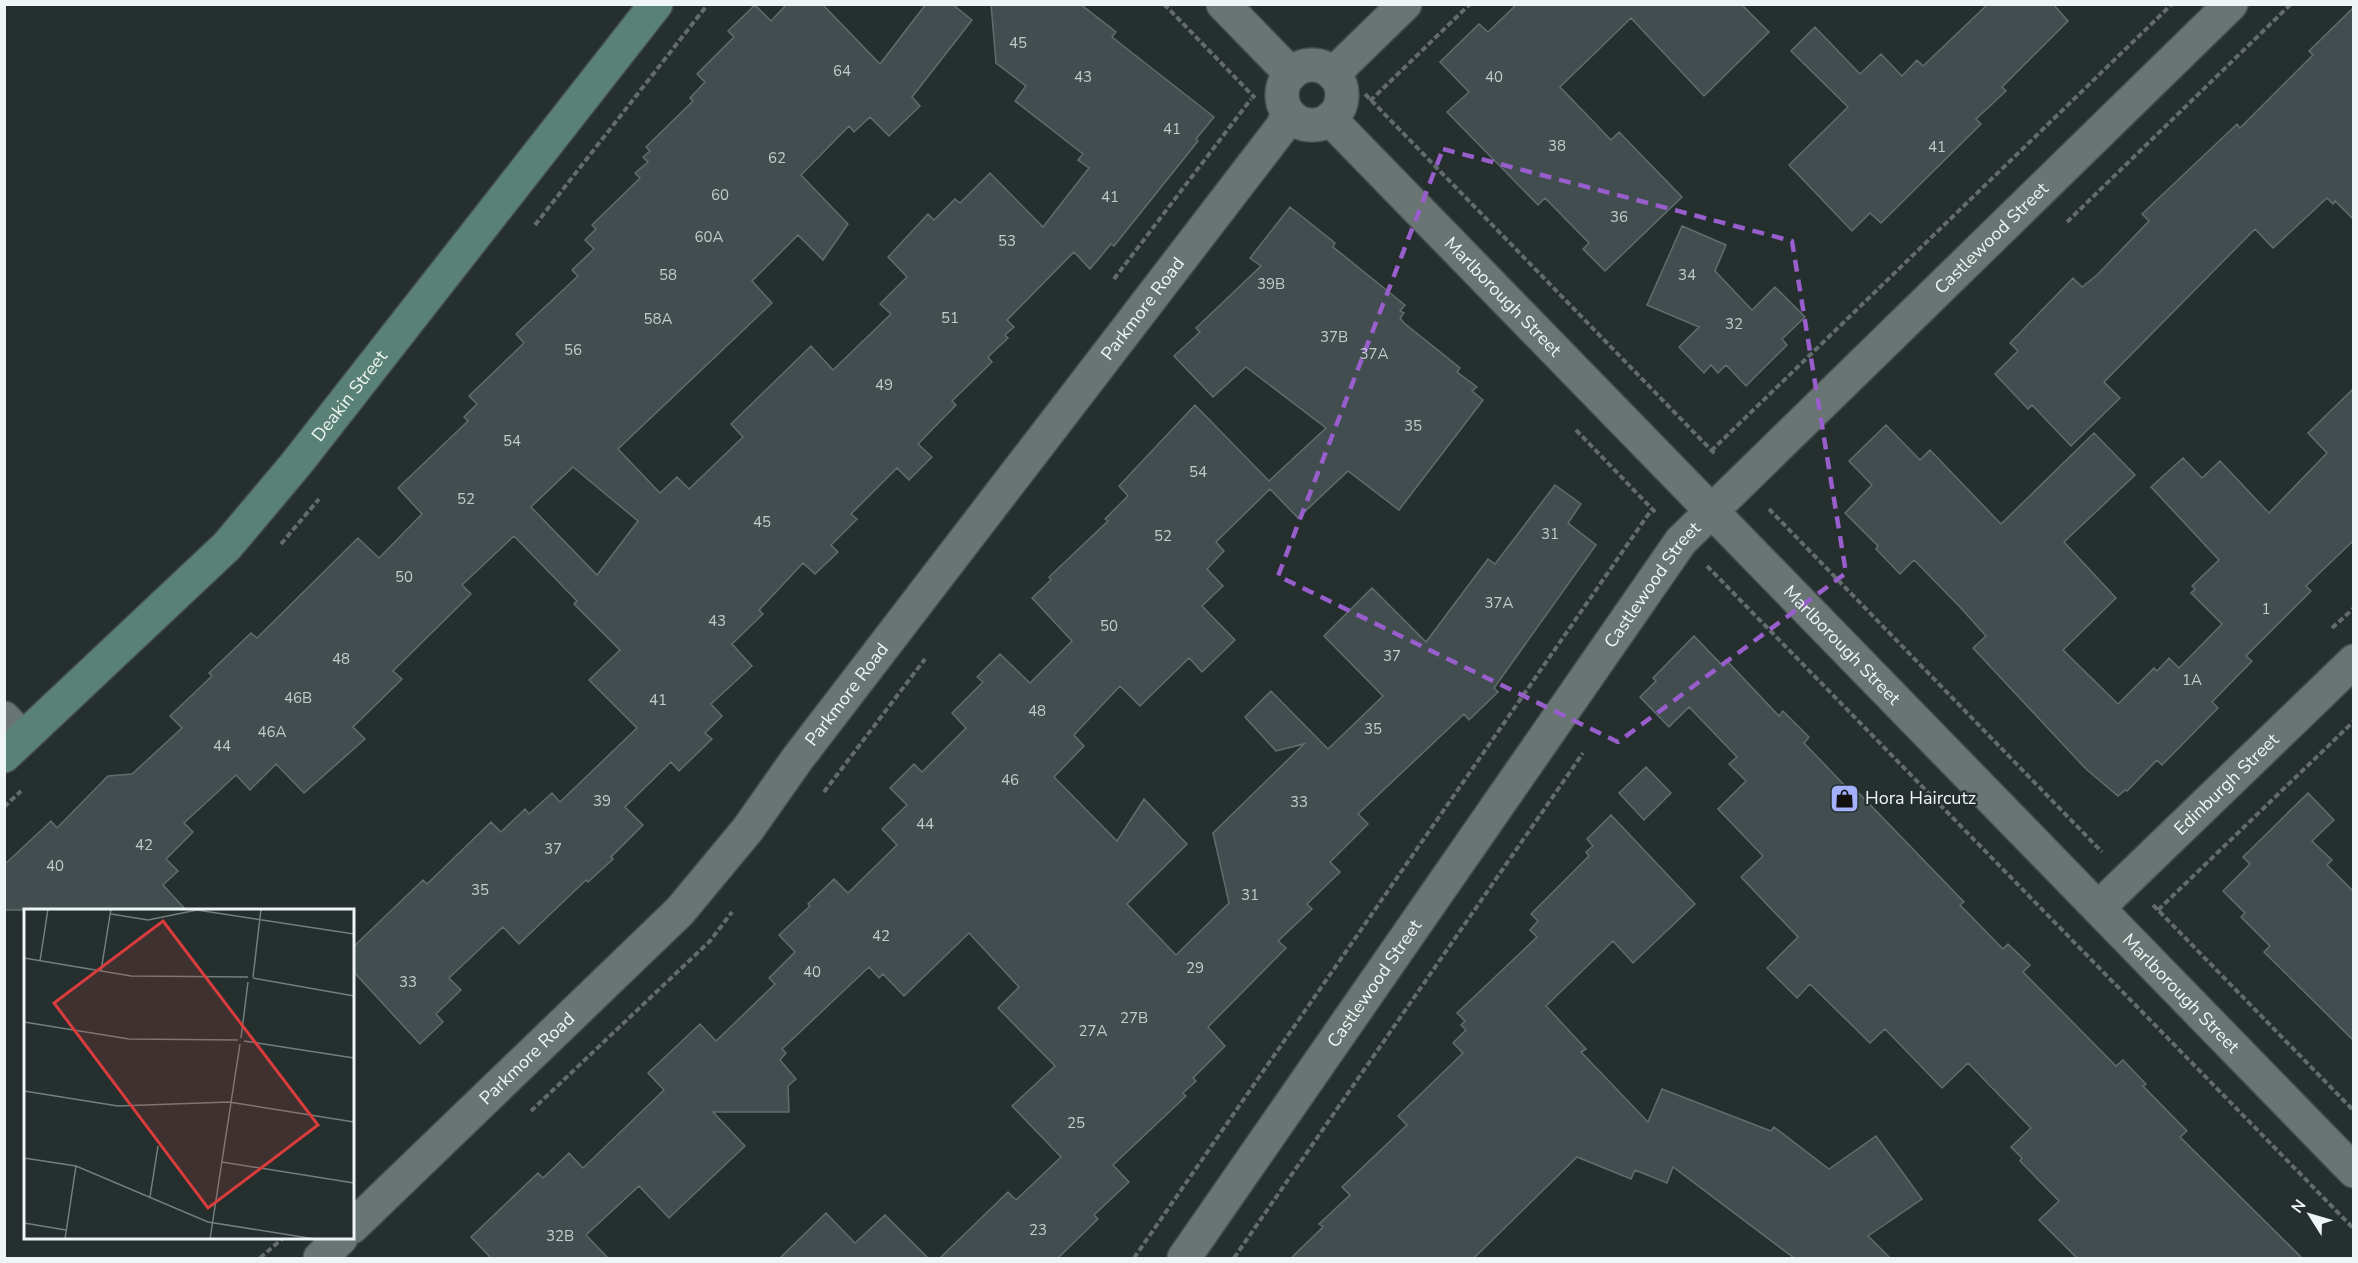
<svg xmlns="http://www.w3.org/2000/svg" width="2358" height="1263" font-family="'Nunito Sans',sans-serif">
<rect width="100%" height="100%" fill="#252f2e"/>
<path fill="#424d4f" stroke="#606c6d" stroke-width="1.5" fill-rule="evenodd" d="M787 4H822L880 64 926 4H952L972 20 912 97 920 106 889 136 870 117 854 132 849 126 801 175 848 224 823 260 798 235 752 281 772 303 618 449 660 493 677 477 689 489 743 437 731 424 811 346 833 370 891 314 880 304 907 277 888 257 928 214 934 220 955 199 960 203 990 173 1043 227 1089 168 1078 160 1083 154 1015 101 1026 86 996 63 991 4H1080L1116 32 1112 37 1214 117 1196 139 1198 141 1114 246 1111 244 1090 269 1074 252 1007 320 1014 327 1005 335 1008 338 988 357 992 362 952 401 956 405 918 444 932 457 909 480 897 468 851 514 857 519 831 545 838 552 815 574 803 563 759 610 763 614 732 644 752 666 711 704 722 716 705 733 712 739 679 771 671 762 625 807 643 825 611 857 613 859 588 882 586 880 519 944 503 927 449 978 461 990 436 1014 443 1022 420 1044 352 970V948L423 880 427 884 491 822 501 832 525 809 529 814 552 793 560 802 637 728 589 680 620 650 574 604 577 601 514 536 462 585 471 594 393 671 402 679 353 727 365 739 304 793 276 764 250 790 236 775 184 823 193 832 166 859 178 871 163 885 186 910H4V865L51 821 57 828 108 776 132 774 182 728 170 716 212 676 209 673 251 633 257 638 358 538 379 558 422 514 398 488 468 421 464 417 477 404 469 396 524 343 516 334 578 276 572 270 594 249 585 240 596 229 592 225 640 178 635 173 648 162 643 157 650 151 646 147 693 101 690 98 705 82 697 74 734 37 728 31 755 5 771 21ZM573 467 638 521 597 575 531 507Z
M1517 4H1741L1769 32 1704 96 1631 18 1560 87 1611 140 1619 132 1682 197 1605 271 1583 249 1589 243 1545 198 1538 205 1447 112 1469 92 1440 62 1479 24 1488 32Z
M1988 4H2053L2068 21 2002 87 2006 91 1976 119 1981 124 1881 223 1870 213 1852 231 1789 165 1848 107 1791 51 1815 27 1860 74 1881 54 1902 76 1917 60 1923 66Z
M2354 7V220L2335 201 2333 204 2327 198 2273 248 2255 229 2104 382 2120 398 2071 446 2032 405 2028 409 1995 374 2018 351 2010 343 2073 278 2082 287 2097 275 2149 221 2142 214 2237 124 2240 128 2313 55 2309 51Z
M1290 207 1335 243 1333 247 1405 305 1400 311 1404 313 1400 318 1404 323 1460 368 1457 372 1477 387 1472 391 1483 400 1399 510 1348 471 1298 518 1270 489 1216 542 1224 551 1207 569 1223 586 1202 606 1235 640 1202 672 1189 658 1140 706 1120 686 1074 735 1084 746 1054 777 1117 841 1144 799 1187 844 1127 904 1176 955 1229 903 1213 833 1304 744 1276 751 1245 717 1271 691 1328 749 1383 696 1324 636 1372 588 1426 642 1488 559 1495 564 1555 485 1581 504 1568 523 1596 545 1494 688 1498 692 1469 720 1464 714 1358 814 1368 824 1330 862 1340 872 1307 904 1312 909 1278 941 1286 948 1208 1027 1225 1046 1193 1078 1196 1081 1183 1093 1186 1096 1113 1165 1129 1182 1094 1215 1098 1219 1058 1258H940L1008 1192 1016 1200 1061 1157 1012 1106 1055 1066 998 1008 1019 987 969 933 904 996 883 974 879 978 869 967 782 1049 786 1053 780 1060 796 1079 788 1086 789 1112H713L745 1146 669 1218 639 1186 586 1235 608 1258H491L471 1237 538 1173 543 1178 569 1153 583 1168 664 1090 648 1073 700 1024 716 1041 775 984 769 978 795 952 779 935 810 906 808 904 834 879 848 893 897 845 882 829 907 805 890 788 914 764 922 772 966 728 952 713 983 682 977 677 1000 654 1030 683 1072 641 1032 598 1051 580 1049 577 1108 521 1105 519 1128 496 1119 486 1195 405 1269 481 1326 428 1246 367 1213 397 1174 356 1200 332 1196 328 1261 266 1250 258Z
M1682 226 1726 245 1715 271 1752 310 1775 287 1805 317 1782 339 1787 345 1746 386 1726 365 1718 373 1711 365 1704 373 1679 347 1699 327 1647 305Z
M2354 388V540L2306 586 2311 591 2246 656 2252 661 2212 702 2218 708 2162 765 2157 760 2127 791 2125 790 2118 796 2086 769 1973 648 1986 636 1960 607 1914 560 1900 574 1876 549 1878 546 1845 513 1872 485 1849 461 1886 425 1920 460 1930 450 2001 524 2094 433 2135 475 2064 542 2116 598 2063 650 2118 704 2154 668 2157 671 2169 658 2179 668 2222 624 2191 593 2195 589 2192 586 2219 560 2151 487 2183 458 2202 478 2220 461 2269 513 2327 453 2308 433Z
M1694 636 1722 665 1726 660 1779 716 1783 711 1809 737 1804 743 1848 789 1852 786 1964 902 1960 905 2003 949 2008 944 2030 965 2023 972 2116 1066 2123 1060 2146 1084 2143 1086 2187 1131 2180 1137 2302 1258H2077L2039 1220 2059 1201 2020 1161 2022 1158 2011 1147 2031 1128 1968 1063 1942 1088 1885 1029 1870 1043 1810 984 1797 998 1767 968 1798 937 1741 877 1763 856 1718 809 1746 781 1729 764 1737 757 1689 707 1669 727 1640 697 1656 681 1653 678Z
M1646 767 1671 793 1644 820 1619 793Z
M2308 793 2334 820 2312 841 2332 860 2327 865 2354 892V1041L2264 952 2270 946 2241 917 2245 913 2223 891 2250 864 2243 857Z
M1611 815 1695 904 1633 963 1613 941 1546 1006 1586 1049 1581 1052 1648 1122 1662 1089 1771 1131 1774 1127 1829 1169 1876 1136 1922 1199 1868 1236 1890 1258H1794L1673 1167 1667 1183 1635 1170 1631 1179 1577 1157 1474 1258H1291L1323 1227 1319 1224 1350 1195 1342 1187 1407 1125 1398 1116 1463 1053 1453 1043 1466 1030 1461 1025 1465 1021 1457 1013 1537 937 1530 930 1538 921 1531 914 1589 856 1586 852 1593 846 1587 839Z
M826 1213 855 1243 885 1215 928 1258H780Z"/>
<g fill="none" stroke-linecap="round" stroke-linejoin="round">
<defs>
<g id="street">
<path d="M1223 4 1291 74"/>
<circle cx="1312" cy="95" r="30"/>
<path d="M1333 74 1405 4"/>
<path id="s1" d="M1330 119 2354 1171"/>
<path d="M4 718 23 738"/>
<path id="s2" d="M2099 907 2354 661"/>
<path id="s3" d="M352 1227 680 911 748 829 798 758 1282 127 1288 114"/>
<path d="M320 1258 341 1238"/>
<path id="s4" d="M1184 1258 1681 541 2231 4"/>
</g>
<g id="secondary">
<path id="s5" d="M4 756 227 546 296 464 656 4"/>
</g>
</defs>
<use href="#street" stroke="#434c4b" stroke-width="36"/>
<use href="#secondary" stroke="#434c4b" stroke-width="36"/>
<path stroke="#636c6b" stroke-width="4" stroke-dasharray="6 3" stroke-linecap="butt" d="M1164 4 1255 98
M1365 94 1715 454
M1370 101 1470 4
M2067 222 2291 4
M535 225 708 4
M1114 279 1251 99
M1576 430 1656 513
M1711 451 2172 4
M1769 509 2102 852
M281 544 319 499
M1707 566 2354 1229
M2332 628 2354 608
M824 792 925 659
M4 807 21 791
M2153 905 2354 1111
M2158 910 2354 721
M531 1111 710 941 732 912
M260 1258 283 1238
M1134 1258 1652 509
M1234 1258 1583 753"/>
<use href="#street" stroke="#697573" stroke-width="33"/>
<use href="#secondary" stroke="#598175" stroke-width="33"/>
</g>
<path fill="none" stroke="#985ecc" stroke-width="4.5" stroke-dasharray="12 8" stroke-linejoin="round" d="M1443 149 1792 241 1846 573 1618 742 1278 576Z"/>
<defs>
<symbol id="shop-square" viewBox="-11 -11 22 22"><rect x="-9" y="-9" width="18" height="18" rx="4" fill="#a4b1fc" stroke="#252f2e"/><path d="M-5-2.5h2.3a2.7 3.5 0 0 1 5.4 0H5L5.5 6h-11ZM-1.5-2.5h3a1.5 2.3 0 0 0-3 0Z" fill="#111"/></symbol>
</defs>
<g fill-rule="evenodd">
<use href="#shop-square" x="1828" y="782" width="33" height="33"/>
</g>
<g text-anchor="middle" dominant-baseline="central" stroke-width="4.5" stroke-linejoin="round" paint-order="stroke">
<g font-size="15" fill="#c3cbcb">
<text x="1018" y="43">45</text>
<text x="842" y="71">64</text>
<text x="1083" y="77">43</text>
<text x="1494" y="77">40</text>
<text x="1172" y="129">41</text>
<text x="1557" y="146">38</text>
<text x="1937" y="147">41</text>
<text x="777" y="158">62</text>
<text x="720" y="195">60</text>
<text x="1110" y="197">41</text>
<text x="1619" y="217">36</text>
<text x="709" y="237">60A</text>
<text x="1007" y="241">53</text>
<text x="668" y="275">58</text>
<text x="1687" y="275">34</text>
<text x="1271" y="284">39B</text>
<text x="950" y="318">51</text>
<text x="658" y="319">58A</text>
<text x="1734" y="324">32</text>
<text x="1334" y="337">37B</text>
<text x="573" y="350">56</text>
<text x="1374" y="354">37A</text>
<text x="884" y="385">49</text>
<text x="1413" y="426">35</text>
<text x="512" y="441">54</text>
<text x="1198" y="472">54</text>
<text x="466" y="499">52</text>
<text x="762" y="522">45</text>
<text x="1550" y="534">31</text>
<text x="1163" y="536">52</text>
<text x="404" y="577">50</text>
<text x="1499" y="603">37A</text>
<text x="2266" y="609">1</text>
<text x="717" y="621">43</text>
<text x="1109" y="626">50</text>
<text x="1392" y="656">37</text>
<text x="341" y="659">48</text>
<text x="2192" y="680">1A</text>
<text x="298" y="698">46B</text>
<text x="658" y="700">41</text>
<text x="1037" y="711">48</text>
<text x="1373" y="729">35</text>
<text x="272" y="732">46A</text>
<text x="222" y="746">44</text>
<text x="1010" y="780">46</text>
<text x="602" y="801">39</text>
<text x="1299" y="802">33</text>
<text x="925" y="824">44</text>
<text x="144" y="845">42</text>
<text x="553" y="849">37</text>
<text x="55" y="866">40</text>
<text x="480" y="890">35</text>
<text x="1250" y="895">31</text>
<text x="881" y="936">42</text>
<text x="1195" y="968">29</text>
<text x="812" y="972">40</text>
<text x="408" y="982">33</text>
<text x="1134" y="1018">27B</text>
<text x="1093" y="1031">27A</text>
<text x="1076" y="1123">25</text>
<text x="1038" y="1230">23</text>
<text x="560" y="1236">32B</text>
</g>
<g font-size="18" fill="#eef5f4" stroke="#252f2e">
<text stroke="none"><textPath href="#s4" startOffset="1306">Castlewood Street</textPath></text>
<text stroke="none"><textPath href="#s1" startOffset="248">Marlborough Street</textPath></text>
<text stroke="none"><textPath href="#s3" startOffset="1215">Parkmore Road</textPath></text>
<text stroke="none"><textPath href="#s5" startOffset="500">Deakin Street</textPath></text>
<text stroke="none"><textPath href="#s4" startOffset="820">Castlewood Street</textPath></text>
<text stroke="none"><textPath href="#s1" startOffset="734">Marlborough Street</textPath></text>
<text stroke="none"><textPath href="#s3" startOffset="729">Parkmore Road</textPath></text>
<text stroke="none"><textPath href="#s2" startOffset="177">Edinburgh Street</textPath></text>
<text stroke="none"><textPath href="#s4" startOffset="334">Castlewood Street</textPath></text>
<text stroke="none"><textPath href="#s1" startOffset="1220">Marlborough Street</textPath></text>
<text stroke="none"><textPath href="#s3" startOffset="243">Parkmore Road</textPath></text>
</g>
<g font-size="18" fill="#eef5f4" stroke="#252f2e" text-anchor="start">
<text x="1865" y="798">Hora Haircutz</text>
</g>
</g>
<g transform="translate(24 909)">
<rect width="330" height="330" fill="#252f2e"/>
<path fill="none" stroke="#757e7d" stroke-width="1.5" d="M87 5 124 11 173 1 330 25M0 49 107 67 224 68M16 52 24 0M77 62 87 0M229 68 237 0M229 69 330 87M0 113 105 130 214 131M217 129 224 73M220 132 330 149M0 182 94 197 205 193 330 213M0 249 52 257 184 313 291 330M198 253 330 274M126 288 134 237M0 314 42 321M41 330 52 257M186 330 216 135"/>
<path fill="#d83c3c" fill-opacity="0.15" stroke="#d83c3c" stroke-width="3" d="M139 12 294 216 184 299 30 94Z"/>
<rect width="330" height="330" fill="none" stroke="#eef5f4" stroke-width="3"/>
</g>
<rect width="2358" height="1263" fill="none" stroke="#eef5f4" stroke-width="12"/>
<g transform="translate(2310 1215) rotate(307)" stroke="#252f2e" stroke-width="4.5" paint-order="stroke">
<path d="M0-4.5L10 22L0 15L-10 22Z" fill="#eef5f4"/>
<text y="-9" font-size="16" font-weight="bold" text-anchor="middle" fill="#eef5f4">N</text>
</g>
</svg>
